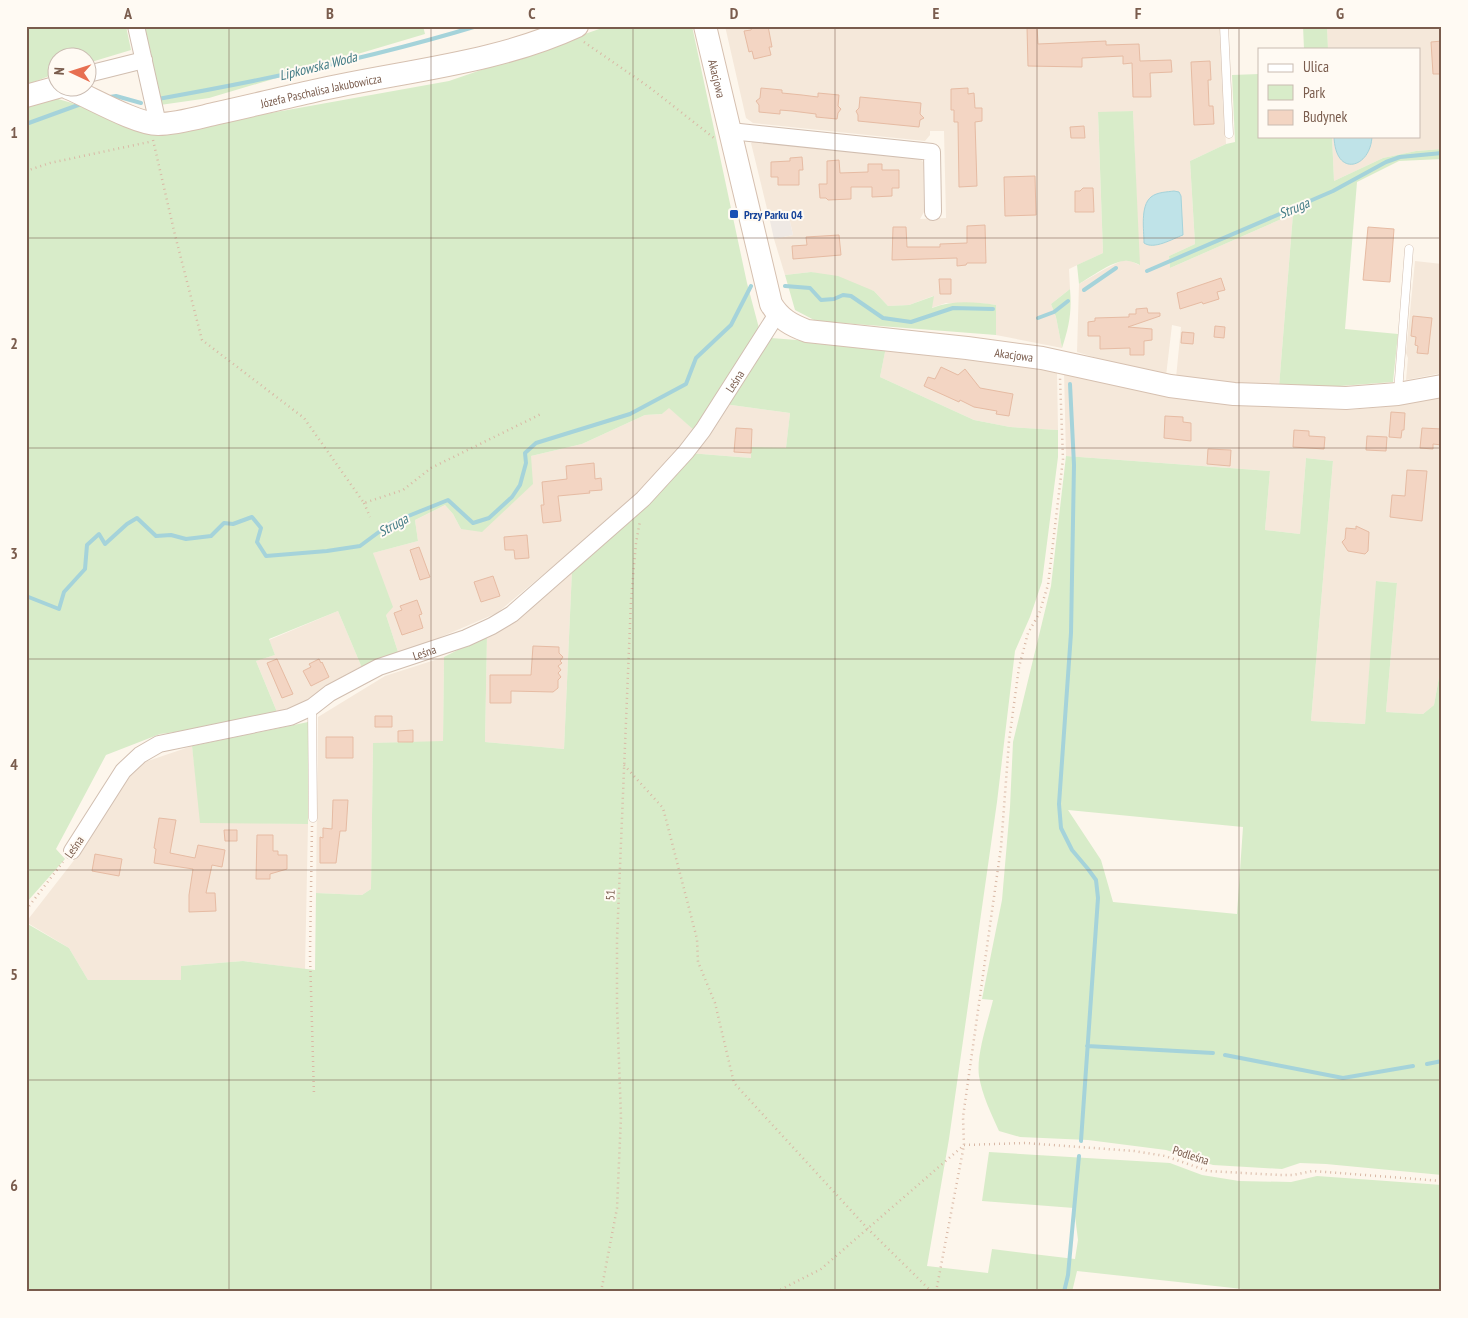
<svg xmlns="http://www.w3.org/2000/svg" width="1468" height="1318" font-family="'PT Sans Narrow',sans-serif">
<rect width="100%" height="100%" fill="#fdf6ec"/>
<path fill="#f5e8da" d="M725 26H1220L1226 144 1190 161 1195 244 1169 256 1170 268 1293 214 1279 387 1176 378 1181 327 1172 325 1166 376 1123 366 1077 352 1079 284 1105 269 1123 260 1131 261 1139 265 1133 111 1098 113 1103 253 1069 269 1070 289 1051 304 1056 317 1062 348 996 335V305L980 303H946L931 308 933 296 909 305 888 306 874 291 811 272 785 275 774 239 793 235 789 217 770 221 751 143 755 140 917 155 923 162 924 212 920 219 946 218 944 131H930V135L925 141 753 123 746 118Z
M1327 26H1442V149L1416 151 1383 158 1334 181 1332 136H1419V49H1328Z
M1415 261 1442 264V373L1406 380 1408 358 1406 353Z
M886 347 1057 371 1058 430 1010 427 974 420 880 377Z
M1064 372 1274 407 1348 410 1382 407 1442 395V661L1434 705 1423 714 1386 712 1397 583 1377 581 1365 724 1311 721 1333 461 1306 458 1300 534 1265 530 1270 471 1066 456Z
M724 404 790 413 786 449 752 447 751 458 689 453Z
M669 407 696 432 645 490 497 613 399 655 386 615 373 553 418 541 415 520 445 505 453 514 461 529 531 456 582 444 645 415 662 414Z
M572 570 564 749 485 742 487 635Z
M338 611 362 668 292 710 277 712 256 661 275 655 269 640Z
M444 657 443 742 373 743 371 889 362 895 316 893 318 717 385 676Z
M192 746 201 822 308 824 305 969 243 961 181 966V980H88L69 948 26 922 82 850 133 766Z"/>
<path fill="#efe9e4" d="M789 217 793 235 774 239 770 221Z"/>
<path fill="#d8ecc9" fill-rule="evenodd" d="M26 26H126L131 50 88 63V58H58L57 73 26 85Z
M142 26H423L425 34 209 98 160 105Z
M608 26H692L747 283 760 332 696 432 669 408 662 414 645 415 582 444 531 456 533 484 482 532 461 529 453 514 445 505 415 520 418 541 373 553 393 607 386 615 399 655 362 668 338 611 269 639 275 655 256 661 277 712 229 725 160 734 106 755 56 849 65 859 26 903V105L51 97 72 103 127 126 164 132 449 81Z
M1303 26H1327L1328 49H1304Z
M1259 74V136H1332L1334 181 1383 158 1416 151 1442 149V159L1399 161 1357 182 1345 329 1398 334 1393 382 1340 386 1279 387 1293 214 1170 268 1169 256 1195 244 1190 161 1226 144 1235 142 1232 75Z
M1133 111 1140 265C1135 263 1130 260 1124 261 1111 262 1091 277 1079 284L1077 265 1103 253 1098 112Z
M811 272 838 276 874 291 888 306 909 305 934 296 932 308C953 300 974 302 996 305V335L816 321 795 310 785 275Z
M1070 289C1072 312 1069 327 1062 348L1056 317 1051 304Z
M771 338 886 347 880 377 974 420 1010 427 1058 430V457L1042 582 1030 617 1015 651 997 802 949 1139 927 1266 988 1273 992 1249 1075 1259 1078 1240 1074 1208 982 1201 989 1152 1170 1163 1202 1175 1239 1181 1291 1182 1317 1176 1442 1185V1292H1270L1077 1271 1072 1292H26V923L69 948 88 980H181V966L243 961 315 970 316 893 362 895 371 889 373 743 443 741 444 657 487 635 485 742 564 749 572 570 689 453 751 458V447L786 448 790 413 724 404Z
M1066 456 1270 471 1265 530 1300 534 1306 458 1333 461 1311 721 1365 724 1376 581 1397 583 1386 712 1423 714 1434 705 1442 661V1175L1326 1164 1300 1163 1282 1169 1213 1165 1166 1150 1088 1140 1020 1137 999 1131C991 1113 982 1095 979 1076 976 1055 988 1021 993 1000L982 999 1002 900 1010 807 1013 742 1051 586ZM1068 810 1243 827 1237 914 1113 902 1101 860Z
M308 722V824L200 823 192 746Z"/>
<path fill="#bfe3e8" stroke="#a5d3da" d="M1334 136H1372C1371 168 1335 179 1334 136Z
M1174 191 1179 192 1181 196 1183 235C1172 239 1154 250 1144 243 1144 230 1140 206 1151 197 1157 192 1167 192 1174 191Z"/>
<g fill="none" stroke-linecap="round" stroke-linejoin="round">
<path stroke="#a5d3da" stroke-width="4" d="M110 97 116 96 141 103
M158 99C265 80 372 58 477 26
M26 124 81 104
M1147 271 1333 191 1386 162 1400 157 1442 153
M785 286 810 288 821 300 834 299 843 295 851 296 883 318 911 322 953 308 993 309
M1084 290 1116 268
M1038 318 1054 312 1068 301
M1070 384 1074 465 1071 633 1059 804 1061 828 1072 850 1088 869 1096 880 1098 898 1081 1141
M26 596 59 609 64 592 85 569 87 545 99 534 105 544 127 524 137 518 156 536 171 535 186 539 211 536 224 523 233 524 252 517 261 528 257 542 266 556 327 551 360 546 391 523 448 500 473 523 489 518 512 497 520 485 526 463 525 453 536 443 630 414 686 384 696 358 731 325 751 286
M1087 1046 1213 1053
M1225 1055 1343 1078 1413 1066
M1427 1064 1442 1061
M1064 1292 1068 1275 1079 1156"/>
</g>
<path fill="#f3d5c3" stroke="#e6bba3" d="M753 26 758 28 768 26 772 47H769L771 55 754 59 752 51 749 52 744 31 751 30Z
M1037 26 1038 44 1106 41V45L1139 44 1140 61 1171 60 1172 72 1150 73 1151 97H1133L1132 63 1123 64V56L1082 58V67L1028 66 1027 27Z
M1442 41V74H1433L1431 42Z
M1210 61 1211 80H1208L1209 106H1213L1214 124 1194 125 1191 62Z
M761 88 782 90V93L802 95 818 97V93L839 95 838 106 841 109 838 113 837 119 816 117V114L792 111 780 110V114L759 112V105L756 101 760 98Z
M968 88V94L974 93 975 108H982V121L975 122 977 186 959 187 958 122H954V110H951V89Z
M860 97 921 103 920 114 924 118 920 120 919 127 858 121V115L856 111 859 108Z
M1084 126 1085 138H1071L1070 127Z
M802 157 803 170H799V185H778V177H771V162L790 161V158Z
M839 160 840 173 868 172V164H882V170H899V188H892V196L872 197V187H851V199L828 200 826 198H820L819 184H827V161Z
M1035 176 1036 215 1005 216 1004 177Z
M1083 188H1093L1094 212H1075V191H1080Z
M985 225 986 263H967L966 265 957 266V258L892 260 893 227H906L907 247H940V244L967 243V226Z
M1368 227 1394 229 1390 282 1363 280Z
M839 235 841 255 793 259 792 246 807 245 806 237Z
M1221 278 1225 290 1217 292 1219 299 1203 304 1202 302 1180 309 1177 293Z
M939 279H951V294H940Z
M1147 308 1148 313H1160V316L1128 327 1152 329V340L1144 341V355H1130V348L1100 349V336H1088V322L1095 321V318L1129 317V314H1136V309Z
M1413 316 1432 318 1428 354 1417 353 1418 346 1415 345 1416 337 1411 336Z
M1215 326 1225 327 1224 338 1214 337Z
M1182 332 1194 333 1193 344 1181 343Z
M941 367 958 375 965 369 980 388 1013 394 1009 416 996 414 997 411 974 407 960 400 959 402 926 387 924 386 928 377 935 379Z
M1391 412 1405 413 1404 430H1402L1401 438 1389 437Z
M1165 416 1183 417V422L1191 423V441L1164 438Z
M736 428 752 429 751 453 734 452Z
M1422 428 1442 429V445L1433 444V449L1420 448Z
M1294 430 1309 431V436L1325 437 1324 449 1293 447Z
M1367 436 1387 437 1386 451 1366 450Z
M1208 449 1231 450 1230 466 1207 464Z
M594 463 595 479 601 478 602 490 589 491 590 493 558 496 561 521 543 523 541 505H544L542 482 567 479 566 466Z
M1407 470 1427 471 1422 521 1390 517 1392 495 1405 496Z
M1356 526 1369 532 1368 551 1365 554 1348 551 1342 542 1345 539 1346 528 1356 529Z
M527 535 529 558 515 559 514 550H505L504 537Z
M419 547 430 577 420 580 410 550Z
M493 576 500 596 481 602 474 582Z
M417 600 422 614 419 615 423 628 402 635 394 613 402 610 400 606Z
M533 646 559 647V653L563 657 560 661 562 663 558 666 561 670 558 673 561 677 558 680V688L553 692 511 691V703H490V675H531Z
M277 659 293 694 282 698 267 663Z
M319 659 321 663 322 662 329 677 311 686 303 671 311 667 309 664Z
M375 716H392V727H375Z
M413 730V742H398V731Z
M326 737H353V758H326Z
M333 800H348L346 831H340L336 863H320V837L323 838V828L332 829Z
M159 818 176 820 170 853 195 858 198 845 225 850 222 867 212 865 206 893H215L216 911 189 912V895L193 869 154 863 156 849 154 848Z
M224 830H237V841H225Z
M257 835H273V851H278V855H287V869L270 874V879H256Z
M95 854 122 859 119 876 92 871Z"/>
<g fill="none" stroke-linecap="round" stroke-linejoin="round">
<defs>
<path id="lane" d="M1224 26 1229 134
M1398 392 1409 249
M312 707 313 818"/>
<g id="street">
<path d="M136 26 158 124"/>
<path d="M88 74 144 60"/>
<path d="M730 131 932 152 933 212"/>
<path id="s1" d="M72 851 123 771 140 755 159 744 290 717 312 707 330 693 379 667 466 638 492 626 512 614 643 499 686 452 703 430 777 314"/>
</g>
<g id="secondary">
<path id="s2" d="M705 26 771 304C780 319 791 325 807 331L967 348 1042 358 1170 386 1234 394 1346 398 1398 394 1442 386"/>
<path id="s3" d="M68 88C90 97 136 124 158 124 177 124 200 117 218 113 250 106 282 98 314 91 401 71 495 64 577 26"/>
<path d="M26 96 58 87"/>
</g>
</defs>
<use href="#lane" stroke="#d1beb0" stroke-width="9"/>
<use href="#street" stroke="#d1beb0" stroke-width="18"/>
<use href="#secondary" stroke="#d6c0b0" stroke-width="24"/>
<path stroke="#d9b8a5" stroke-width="2.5" stroke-dasharray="1 4" stroke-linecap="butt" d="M584 42 649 87 714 138
M153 140 175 235 202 340 304 418 364 503 403 490 431 468 541 414
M26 171 50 163 149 142
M364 503 370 517
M624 765 663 808 697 939 698 962 715 1003 734 1083 868 1229 932 1292
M312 826 310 955 314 1095
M26 910 63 862
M964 1145 1025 1143 1134 1151 1165 1156 1208 1171 1279 1175H1293L1313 1171 1442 1181
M601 1292 617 1208 621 1117 617 1006V940L631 600 636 543 640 521
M776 1292 821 1269 963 1146
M936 1292 964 1145 963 1117 1001 847 1009 741 1019 667 1028 633 1039 614 1048 585 1063 459 1060 378"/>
<use href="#lane" stroke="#fff" stroke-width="8"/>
<use href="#street" stroke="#fff" stroke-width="16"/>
<use href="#secondary" stroke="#fff" stroke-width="22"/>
</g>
<path fill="none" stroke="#7a5c4d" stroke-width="1" stroke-opacity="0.55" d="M229 26V1292M431 26V1292M633 26V1292M835 26V1292M1037 26V1292M1239 26V1292M26 238H1442M26 448H1442M26 659H1442M26 870H1442M26 1080H1442"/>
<rect fill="#1a4fb4" stroke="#fffaf3" stroke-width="2" x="729" y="209" width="10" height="10" rx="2.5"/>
<g text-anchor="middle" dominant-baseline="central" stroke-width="4" stroke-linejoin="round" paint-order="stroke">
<g font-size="12" fill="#7a5c4d" stroke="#fffaf3">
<text stroke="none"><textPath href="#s2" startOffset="54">Akacjowa</textPath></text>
<text stroke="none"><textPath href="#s3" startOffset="264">Józefa Paschalisa Jakubowicza</textPath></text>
<text stroke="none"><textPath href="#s2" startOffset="540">Akacjowa</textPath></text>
<text stroke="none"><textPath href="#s1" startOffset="844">Leśna</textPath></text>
<text stroke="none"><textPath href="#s1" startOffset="424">Leśna</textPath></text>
<text transform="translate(74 847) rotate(-55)">Leśna</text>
<text transform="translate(610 895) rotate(-88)">51</text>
<text transform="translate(1191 1155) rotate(18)">Podleśna</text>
</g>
<g font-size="12" font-weight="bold" fill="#164399" stroke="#fffaf3" text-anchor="start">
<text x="744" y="214">Przy Parku 04</text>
</g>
<g font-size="14" font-style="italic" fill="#437c86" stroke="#fffaf3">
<text transform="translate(318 66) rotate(-14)">Lipkowska Woda</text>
<text transform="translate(1294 208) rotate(-23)">Struga</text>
<text transform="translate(393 525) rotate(-29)">Struga</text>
</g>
</g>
<rect width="1468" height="1318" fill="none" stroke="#fffaf3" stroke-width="55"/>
<rect x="1258" y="48" width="162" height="90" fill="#fffaf3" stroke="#cabbb1"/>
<rect x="1268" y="64" width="25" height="8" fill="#ffffff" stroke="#cabbb1"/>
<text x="1303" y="72" font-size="15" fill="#7a5c4d">Ulica</text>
<rect x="1268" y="85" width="25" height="15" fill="#d8ecc9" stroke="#cabbb1"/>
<text x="1303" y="98" font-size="15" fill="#7a5c4d">Park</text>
<rect x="1268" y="110" width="25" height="15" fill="#f3d5c3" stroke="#cabbb1"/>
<text x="1303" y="122" font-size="15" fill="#7a5c4d">Budynek</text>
<g transform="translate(72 72) rotate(274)"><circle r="24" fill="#fffaf3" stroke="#cabbb1"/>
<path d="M0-4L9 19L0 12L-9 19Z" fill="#e76f51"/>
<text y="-8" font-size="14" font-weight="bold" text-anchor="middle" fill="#7a5c4d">N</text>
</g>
<rect x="28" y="28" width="1412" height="1262" fill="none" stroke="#7a5c4d" stroke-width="2"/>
<g font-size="16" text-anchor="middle" font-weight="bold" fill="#7a5c4d">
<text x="128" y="19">A</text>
<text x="330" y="19">B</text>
<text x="532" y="19">C</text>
<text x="734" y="19">D</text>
<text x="936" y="19">E</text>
<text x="1138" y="19">F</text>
<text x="1340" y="19">G</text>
<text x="14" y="138">1</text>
<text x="14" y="349">2</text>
<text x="14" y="559">3</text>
<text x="14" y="770">4</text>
<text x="14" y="980">5</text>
<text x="14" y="1191">6</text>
</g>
</svg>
